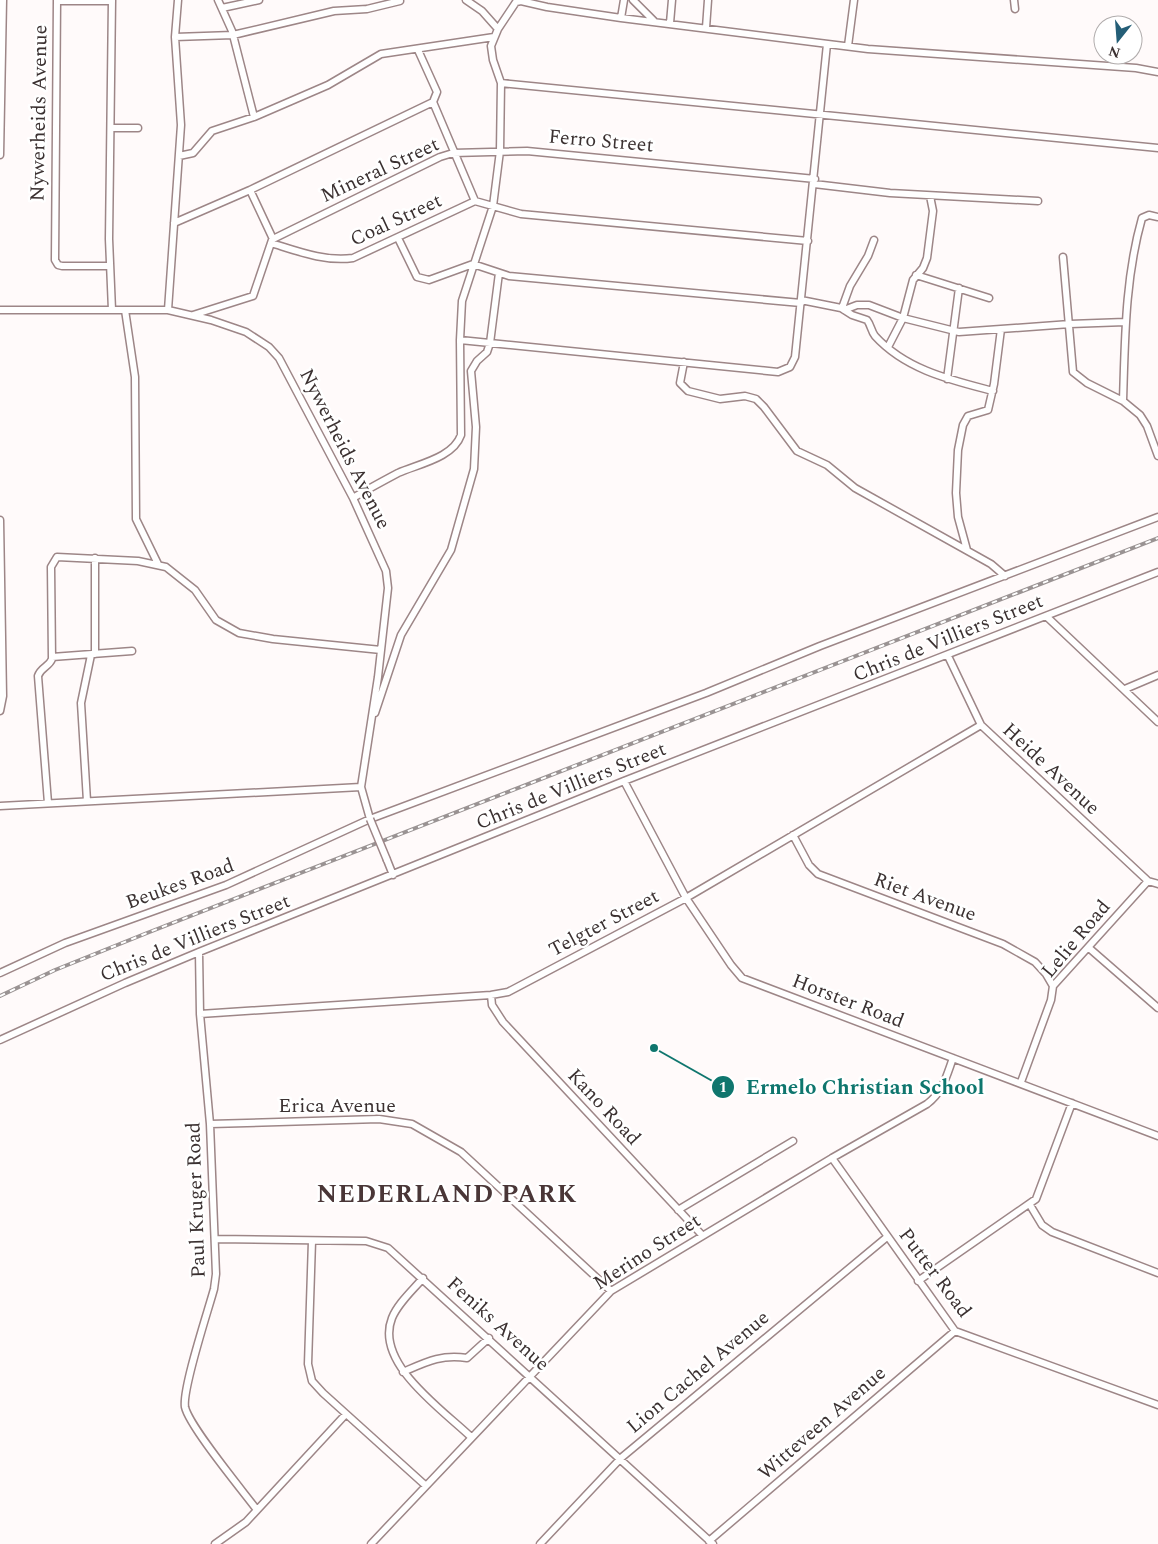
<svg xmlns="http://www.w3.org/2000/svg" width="1158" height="1544" font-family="Spectral,serif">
<rect width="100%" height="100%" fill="#fffafa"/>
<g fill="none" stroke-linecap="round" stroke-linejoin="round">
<defs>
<path id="street" d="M57 0 55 260 58 265 62 266H110
M112 0 109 239 112 310
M218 0 232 31 254 117
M466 0 482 11 498 29
M633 0 654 21
M1014 0 1015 9
M57 1H112
M222 8 259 0
M621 18 624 0
M670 23 672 0
M706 28 708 0
M175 37 233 35 334 11 367 9 400 1
M848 46 854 0
M418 50 437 92 433 102
M501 83 1158 148
M111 128H138
M0 155 3 0
M179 156 193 153 212 131 254 117 328 85 381 54 494 37
M814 184 890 193 1038 201
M250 190 273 239 440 157 453 153 527 151 815 179
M174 223 250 190 433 102 475 201 521 214 808 241
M398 238 417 277 429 280 473 264
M271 243C297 251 325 262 353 258L475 201
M1063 257 1073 372 1087 383 1123 401 1140 415 1147 426 1158 456
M473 264 509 276 801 303
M916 275 989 298
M801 300 841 308 852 315 867 320C871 325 871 331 875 336 906 370 951 380 993 391
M842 308 850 286 868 256 874 240
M0 310H168L211 320 246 332 269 347 279 358 353 498 386 571 388 588 378 677 361 787 370 819
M125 310 135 377 136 519 158 564
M168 310 181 125 175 37 178 0
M844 310 857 305H869L903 318 959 332 1070 324 1125 322
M193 315 253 296 272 240
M460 340 778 372 790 367 795 357 827 44
M888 347 903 318 913 280 923 268 927 258 933 211 930 196
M684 362 680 383 688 391 720 399 745 396 756 399 764 407 797 451 827 465 855 488 991 564 1005 576
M947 379 959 288
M1123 401C1125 339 1125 278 1142 218L1149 215 1158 217
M353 498C368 489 383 481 398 473 418 464 453 458 461 435L460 340 462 301 493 206 500 151 501 83 493 60 491 46 498 29 516 2 521 1 547 7 621 18 868 49 1136 68 1158 72
M0 520 3 696 0 711
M967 550 958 517 956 493 958 450 963 425 968 416 988 410 994 384 1001 329
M95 558V654
M1046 616 1158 722
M948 656 981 725 1148 881 1158 884
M52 657 132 651
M1125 689 1158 675
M375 713 401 635 451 550 474 469 476 427 471 371 477 361 487 352 490 343 499 273
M624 781 686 898 731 965 742 978 1158 1136
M87 801 81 703 91 655
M48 803 38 676C41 667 49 667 52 659L51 567 57 557 138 561 166 567 195 590 216 620 239 633 273 639 381 650
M0 806 361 787
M793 835 809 865 818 874 1003 944 1035 962 1046 974 1053 986
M387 860 393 875
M1089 948 1158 1008
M199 952 200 1014 210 1124 216 1274 214 1289C208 1311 182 1389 185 1407 189 1426 242 1490 257 1510
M0 973 65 943 226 885 370 819 706 693 820 646 1158 517
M491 995 492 1005 503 1022 702 1235
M200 1014 491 995 508 992 686 898 981 725
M0 1040 125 983 199 952 624 781 1158 572
M1021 1082 1051 1000 1053 986 1148 881
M210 1124 379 1119 412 1124 461 1152 611 1291
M832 1158 955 1331 1158 1405
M1030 1205 1042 1225 1052 1232 1158 1273
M678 1210 793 1141
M215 1239 366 1241 388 1248 713 1544
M312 1241 308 1364 312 1381 323 1393 425 1485
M423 1278C413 1290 398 1303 392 1318 374 1363 443 1410 471 1437
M918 1281 1036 1199 1072 1103
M403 1372C426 1362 441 1354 467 1358L489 1338
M709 1541 955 1331
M215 1544 246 1522 346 1414
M371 1544 611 1291 832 1158 927 1104C943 1092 946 1077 953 1058
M540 1544 621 1458 887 1237"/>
</defs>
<use href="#street" stroke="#9d8687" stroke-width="9"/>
<use href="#street" stroke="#fff" stroke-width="6"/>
<defs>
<path id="rail" d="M0 996 55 970 147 933 1158 538"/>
</defs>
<use href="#rail" stroke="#9a9393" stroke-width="4"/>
<use href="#rail" stroke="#fff" stroke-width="2" stroke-dasharray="5.5" stroke-linecap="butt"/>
<defs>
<path id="street-bridge" d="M370 819 387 860"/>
</defs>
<use href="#street-bridge" stroke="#9d8687" stroke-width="9" stroke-linecap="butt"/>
<use href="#street-bridge" stroke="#fff" stroke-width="6"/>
</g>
<g text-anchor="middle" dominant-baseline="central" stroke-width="5" stroke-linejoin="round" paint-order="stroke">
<g font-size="20" fill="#3b3131" stroke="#fff">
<text transform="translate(39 113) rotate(-89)">Nywerheids Avenue</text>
<text transform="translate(601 141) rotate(5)">Ferro Street</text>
<text transform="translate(380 170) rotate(-25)">Mineral Street</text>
<text transform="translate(396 220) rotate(-25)">Coal Street</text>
<text transform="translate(345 449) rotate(63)">Nywerheids Avenue</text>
<text transform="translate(948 638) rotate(-22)">Chris de Villiers Street</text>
<text transform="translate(1051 769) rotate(43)">Heide Avenue</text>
<text transform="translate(571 786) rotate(-22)">Chris de Villiers Street</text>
<text transform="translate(180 884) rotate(-20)">Beukes Road</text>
<text transform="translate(925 897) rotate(20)">Riet Avenue</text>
<text transform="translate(604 923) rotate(-28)">Telgter Street</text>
<text transform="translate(195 938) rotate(-22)">Chris de Villiers Street</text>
<text transform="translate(1076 939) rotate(-50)">Lelie Road</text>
<text transform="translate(848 1001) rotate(21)">Horster Road</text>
<text x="337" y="1106">Erica Avenue</text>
<text transform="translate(604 1107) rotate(47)">Kano Road</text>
<text transform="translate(196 1200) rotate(-92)">Paul Kruger Road</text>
<text transform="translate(647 1252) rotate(-33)">Merino Street</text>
<text transform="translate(935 1273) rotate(53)">Putter Road</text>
<text transform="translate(498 1324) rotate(42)">Feniks Avenue</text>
<text transform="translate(698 1372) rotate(-40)">Lion Cachel Avenue</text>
<text transform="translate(822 1423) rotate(-41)">Witteveen Avenue</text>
</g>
<g font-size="25" font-weight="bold" letter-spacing="1" fill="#4a3637" stroke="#fff">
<text x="447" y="1195">NEDERLAND PARK</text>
</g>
</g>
<path fill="none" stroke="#0f766e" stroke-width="2" d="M654 1048L723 1087"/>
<g fill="#0f766e" stroke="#fff" stroke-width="2">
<circle cx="654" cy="1048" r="5"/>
<circle cx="723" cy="1087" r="12"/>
</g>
<g font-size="15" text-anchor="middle" font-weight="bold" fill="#fff">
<text x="723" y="1092">1</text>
</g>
<g font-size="21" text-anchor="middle" font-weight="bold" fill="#0f766e" stroke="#fff" stroke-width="5" stroke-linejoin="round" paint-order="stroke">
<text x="865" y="1094">Ermelo Christian School</text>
</g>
<g transform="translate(1118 40) rotate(197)"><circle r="24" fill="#ffffff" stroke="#b1adad"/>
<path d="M0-4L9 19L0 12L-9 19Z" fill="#245e77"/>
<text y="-8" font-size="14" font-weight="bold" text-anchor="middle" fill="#3b3131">N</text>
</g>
</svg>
